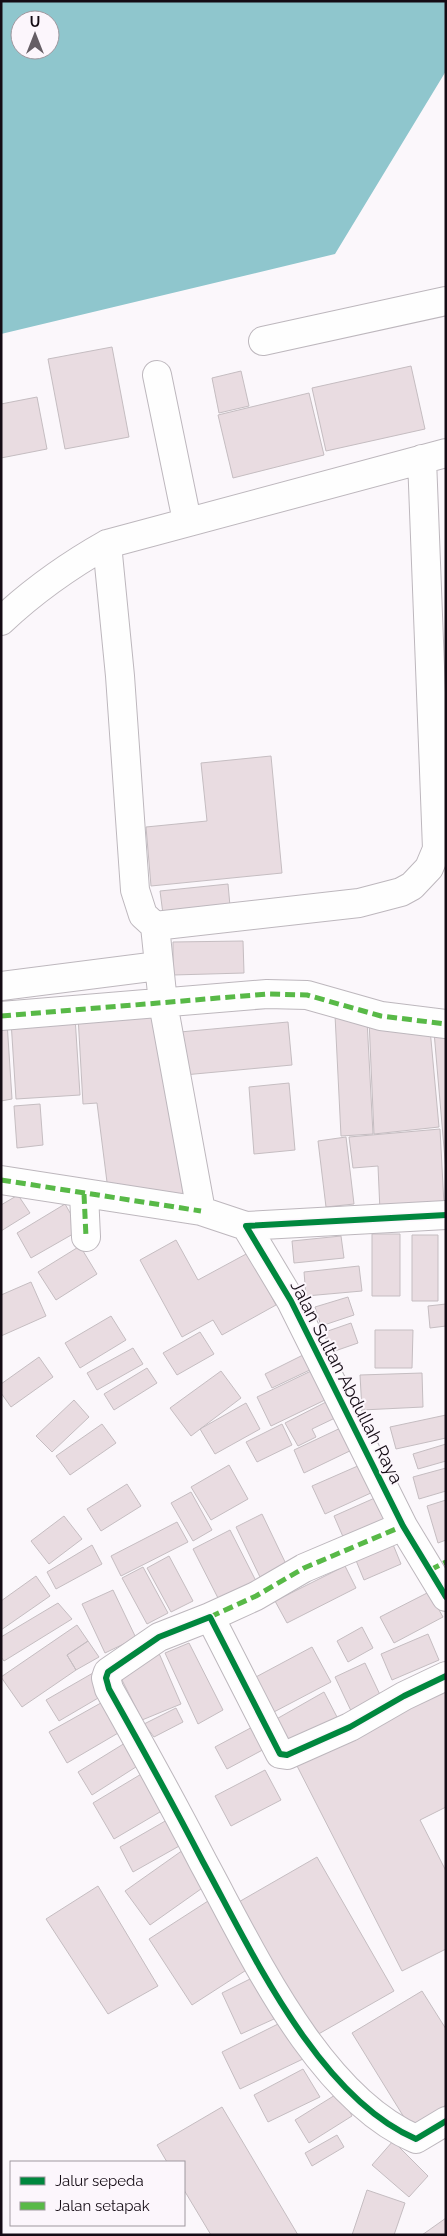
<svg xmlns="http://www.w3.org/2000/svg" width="447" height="2236" font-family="Raleway,sans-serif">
<rect width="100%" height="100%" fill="#fbf7fb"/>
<path fill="#8fc6cd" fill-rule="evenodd" d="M1 1H446V71L335 254 1 334ZM20 20H50V50H20Z"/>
<path fill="#e9dce1" stroke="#c5bdc1" d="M112 347 129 437 65 449 48 359Z
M411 366 425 429 326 451 312 388Z
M241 371 249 406 219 413 212 378Z
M309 393 324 455 233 478 218 415Z
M37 397 47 449 1 458V404Z
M271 756 282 873 151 886 146 827 207 821 201 763Z
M228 884 230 906 163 914 160 891Z
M243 941 244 973 173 975V942Z
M158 1012 184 1200 108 1190 97 1103 83 1104 78 1016Z
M335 1015 367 1020 373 1134 341 1136Z
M75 1017 80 1095 16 1099 11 1021Z
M369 1020 430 1029 439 1127 374 1134Z
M7 1022 12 1099 1 1101V1023Z
M288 1022 292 1065 184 1075 180 1032Z
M434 1032 446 1034V1171Z
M289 1083 295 1150 254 1154 249 1087Z
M40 1104 43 1145 17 1148 14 1106Z
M440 1129 444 1205 380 1211 378 1166 353 1168 349 1137Z
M346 1137 354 1204 326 1207 318 1141Z
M18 1195 30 1213 1 1231V1205Z
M65 1204 80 1230 31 1258 17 1233Z
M372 1234H400V1296H372Z
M412 1235H438V1301H412Z
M341 1236 344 1258 294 1263 292 1241Z
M176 1240 198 1280 248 1253 276 1305 222 1335 213 1320 182 1337 140 1260Z
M80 1246 97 1274 56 1300 38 1272Z
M359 1266 362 1291 306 1296 304 1272Z
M31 1282 46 1316 1 1336V1295Z
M348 1297 354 1315 321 1326 315 1307Z
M446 1304V1326L430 1328 428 1306Z
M111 1316 126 1340 80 1368 65 1343Z
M351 1323 358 1343 332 1352 325 1332Z
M375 1330H413L412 1368H375Z
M200 1332 214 1354 177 1375 163 1353Z
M133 1348 143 1364 97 1390 87 1373Z
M307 1353 314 1368 272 1388 265 1374Z
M39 1357 53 1377 11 1407 1 1393V1384Z
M147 1368 157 1383 114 1410 104 1394Z
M221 1371 241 1398 191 1436 170 1408Z
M311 1371 325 1400 271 1426 257 1397Z
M422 1373 423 1407 362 1410 360 1375Z
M74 1400 89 1417 52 1452 36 1436Z
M326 1402 335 1418 312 1429 316 1437 298 1446 285 1423Z
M246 1403 260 1429 215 1454 200 1429Z
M446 1415V1438L396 1449 390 1427Z
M102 1424 116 1443 70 1475 56 1456Z
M282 1424 292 1445 257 1462 246 1442Z
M347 1425 358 1447 304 1473 294 1450Z
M446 1444V1461L418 1469 413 1454Z
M229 1465 248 1499 211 1520 191 1487Z
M360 1465 373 1492 325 1514 312 1486Z
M446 1468V1491L419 1499 413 1477Z
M127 1484 141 1506 101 1531 87 1509Z
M191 1492 212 1530 193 1541 171 1503Z
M377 1497 387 1520 344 1539 334 1516Z
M446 1500V1540L438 1543 427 1506Z
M262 1514 286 1564 260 1577 236 1527Z
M64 1516 82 1539 49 1564 31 1541Z
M177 1522 188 1542 121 1576 111 1556Z
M230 1530 256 1581 219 1600 193 1549Z
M392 1542 401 1564 364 1580 355 1558Z
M92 1545 102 1564 56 1589 47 1572Z
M169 1556 193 1601 171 1612 147 1568Z
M345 1566 356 1588 287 1623 275 1601Z
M143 1567 168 1613 147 1624 122 1578Z
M36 1576 50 1596 1 1630V1601Z
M113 1590 136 1638 105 1653 82 1604Z
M429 1592 443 1617 394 1643 380 1617Z
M58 1603 72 1619 4 1661 1 1657V1637Z
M77 1625 88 1641 67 1655 76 1670 22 1707 1 1677Z
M362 1627 373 1648 348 1662 337 1641Z
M428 1634 439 1660 392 1680 381 1654Z
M88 1641 99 1657 76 1670 67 1655Z
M189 1643 223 1710 198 1724 165 1653Z
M312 1647 331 1682 272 1713 254 1678Z
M158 1651 181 1704 142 1720 118 1672Z
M365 1663 383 1701 353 1715 335 1677Z
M93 1673 105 1694 59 1721 46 1700Z
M442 1688 446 1694V1807L420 1820 446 1871V1949L402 1971 295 1762Z
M324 1692 337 1717 287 1746 273 1721Z
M108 1699 125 1729 67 1763 49 1732Z
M176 1708 183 1722 154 1737 144 1724Z
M258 1724 270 1746 227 1769 215 1747Z
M125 1743 139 1765 92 1795 78 1772Z
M265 1770 281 1800 231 1826 215 1796Z
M143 1773 165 1809 114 1839 93 1803Z
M167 1820 181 1845 133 1872 120 1847Z
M183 1850 208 1884 150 1925 125 1891Z
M317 1857 394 1991 315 2036 237 1903Z
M98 1886 158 1986 108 2014 46 1919Z
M208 1901 251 1967 192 2005 149 1939Z
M254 1977 274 2019 241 2034 222 1993Z
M422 1991 446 2029V2105L410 2127 352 2033Z
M284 2021 303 2059 240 2089 222 2052Z
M303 2069 320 2097 268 2122 254 2095Z
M340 2092 352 2116 309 2143 295 2120Z
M222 2107 298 2235H211L184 2190V2162H167L157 2145Z
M337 2135 344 2147 312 2166 305 2153Z
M393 2141 428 2176 409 2197 372 2165Z
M367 2190 405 2203 394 2235H352Z
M446 2218V2235H422Z"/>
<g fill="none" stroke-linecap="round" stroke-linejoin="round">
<defs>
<path id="minor" d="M263 341 446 301
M157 375 187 521
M422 459 437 849 429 868 412 886 401 892 359 903 155 926 163 1003 201 1211 246 1226 446 1215
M107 544 120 676 135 890 143 915 155 926
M1 621C34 590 68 566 107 544L446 453
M1 986 158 966
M1 1016 267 994 307 995 381 1016 446 1024
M1 1180 201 1211
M84 1194 86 1237
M246 1226 291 1301 403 1526 446 1597
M210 1617 256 1596 304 1568 403 1526
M446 1676 404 1696 350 1727 287 1755 280 1754 210 1617 159 1637 108 1672 106 1678 109 1689C141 1746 173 1804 203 1862 252 1952 318 2097 416 2139L446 2121"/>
</defs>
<use href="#minor" stroke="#bdb7bd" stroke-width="30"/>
<use href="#minor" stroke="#fefefe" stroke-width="28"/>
<path stroke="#58b947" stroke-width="5" stroke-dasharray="10 5" stroke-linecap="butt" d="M1 1016 267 994 307 995 381 1016 446 1024
M1 1180 201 1211
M84 1194 86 1237
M430 1570 446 1562
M210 1617 256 1596 304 1568 403 1526"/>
<defs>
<path id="cycleway" d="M446 1215 246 1226 291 1301 403 1526 446 1597
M446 1676 404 1696 350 1727 287 1755 280 1754 210 1617 159 1637 108 1672 106 1678 109 1689C141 1746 173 1804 203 1862 252 1952 318 2097 416 2139L446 2121"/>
</defs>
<use href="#cycleway" stroke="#fcf6fc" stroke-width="9"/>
<use href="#cycleway" stroke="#00873e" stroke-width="6"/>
</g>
<g text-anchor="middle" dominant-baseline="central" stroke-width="4" stroke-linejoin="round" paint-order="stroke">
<g font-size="18" fill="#140b14" stroke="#fcf6fc">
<text transform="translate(347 1382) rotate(63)">Jalan Sultan Abdullah Raya</text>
</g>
</g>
<rect width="447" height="2236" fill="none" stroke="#140b14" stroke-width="5"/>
<rect x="10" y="2161" width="175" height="65" fill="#fcf6fc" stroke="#9f989f"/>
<rect x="20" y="2177" width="25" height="8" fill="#00873e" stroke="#9f989f"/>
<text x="55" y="2186" font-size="15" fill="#140b14">Jalur sepeda</text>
<rect x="20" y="2202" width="25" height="8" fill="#58b947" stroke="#9f989f"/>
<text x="55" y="2211" font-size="15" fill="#140b14">Jalan setapak</text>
<g transform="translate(35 35)"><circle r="24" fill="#fcf6fc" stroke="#9f989f"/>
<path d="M0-4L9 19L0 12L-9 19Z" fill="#655e65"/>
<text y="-8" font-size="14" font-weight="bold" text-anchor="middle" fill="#140b14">U</text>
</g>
</svg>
